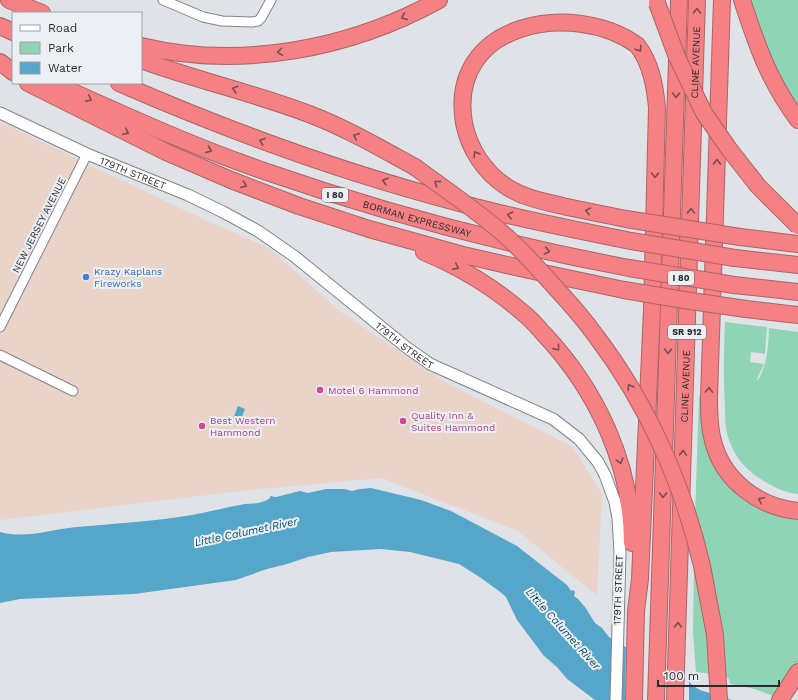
<svg xmlns="http://www.w3.org/2000/svg" width="798" height="700" font-family="'Work Sans',sans-serif">
<rect width="100%" height="100%" fill="#dfe3e7"/>
<path fill="#ead3c8" d="M0 122 203 219 269 248 341 312 443 381 573 447 602 494 597 596 518 531 381 478 241 491 0 520Z"/>
<path fill="#8fd4b4" fill-rule="evenodd" d="M750 0H798V108L771 61Z
M725 322 767 327 764 364 757 379 758 380C768 363 768 347 769 328L798 332V494C786 493 775 488 764 481 748 472 735 458 729 440 725 429 725 416 725 404 723 376 724 349 725 322ZM751 352 765 354 764 364 750 362Z
M699 396H701C701 411 701 425 704 439 714 483 753 516 798 520V662L776 697 755 689 730 684 729 679 725 676 695 516Z
M696 569 705 611 713 674 696 672 693 632 694 572Z"/>
<path fill="#56a6ca" d="M238 406 245 409 240 422 233 419Z
M371 488 421 500 451 511 517 546 567 585 571 591 573 590 575 592 574 596 578 599 585 607 595 623 602 628 609 637 632 651 685 677 692 685 700 690 732 700H595L567 679 557 667 544 656 517 620 506 597 499 591 481 578 459 564 410 552 381 549 331 552 308 557 287 564 267 569 236 580 134 594 20 599 0 603V532C26 539 49 530 76 527 110 524 145 522 179 517 201 514 223 508 245 504 255 503 262 504 270 498V496L276 497 300 491 308 493 326 489H344L352 491 360 489Z"/>
<path fill="#dfe3e7" d="M626 645 666 664 686 676 689 680V700H625Z"/>
<g fill="none" stroke-linecap="round" stroke-linejoin="round">
<defs>
<path id="minor" d="M163 0 203 17 222 21 252 22 258 21 261 18 271 0
M0 327 87 154
M0 355 73 391"/>
<g id="tertiary">
<path id="s1" d="M0 113 87 154 188 195 225 213 258 231 294 256 406 347 430 364 553 419 579 439 598 462 605 475 615 502 618 518 620 553 616 700"/>
</g>
<g id="motorway">
<path d="M9 0 42 13"/>
<path d="M722 0 709 398C709 413 709 427 713 441 723 481 759 507 798 511"/>
<path d="M742 0C757 46 769 81 798 120"/>
<path d="M0 26 13 32"/>
<path d="M141 46C241 70 350 49 439 0"/>
<path d="M141 60C196 80 254 93 309 114 346 128 380 148 415 167"/>
<path d="M0 62 13 72"/>
<path d="M28 83 166 152 231 180 299 206 369 229 463 255 529 270 624 290"/>
<path id="s2" d="M53 83C124 115 194 147 267 172 385 213 506 245 629 268"/>
<path d="M119 83C229 131 341 172 456 202 514 218 572 229 631 241"/>
<path d="M626 219C606 215 586 211 567 207 546 202 524 198 507 187 485 173 469 149 464 123 447 21 574 0 637 45 651 63 655 86 657 108L652 309 640 579 636 611 634 700"/>
<path d="M740 237 798 244"/>
<path d="M424 252C460 267 493 287 522 312 530 318 537 326 543 333 597 390 632 465 632 543"/>
<path d="M735 258 798 265"/>
<path d="M734 285 798 292"/>
<path d="M746 309 798 315"/>
<path d="M702 566 715 635 719 700"/>
<path d="M656 700 679 0"/>
<path id="s3" d="M675 700 697 0"/>
<path d="M780 700 798 672"/>
</g>
</defs>
<use href="#minor" stroke="#818489" stroke-width="11"/>
<use href="#tertiary" stroke="#818489" stroke-width="13"/>
<use href="#motorway" stroke="#ae6366" stroke-width="18"/>
<use href="#minor" stroke="#fff" stroke-width="9"/>
<use href="#tertiary" stroke="#fff" stroke-width="11"/>
<use href="#motorway" stroke="#f58185" stroke-width="16"/>
<defs>
<path id="motorway-bridge" d="M657 3 677 57 704 113 729 149 758 186 798 226
M415 167C443 188 473 208 500 231 519 247 536 266 553 285 568 301 583 318 596 336 647 403 683 484 702 566
M626 219 740 237
M631 241 735 258
M629 268 734 285
M624 290 684 300 746 309"/>
</defs>
<use href="#motorway-bridge" stroke="#ae6366" stroke-width="18" stroke-linecap="butt"/>
<use href="#motorway-bridge" stroke="#f58185" stroke-width="16"/>
</g>
<defs><path id="oneway-chevron" d="M-2-3.5L2.5 0L-2 3.5" fill="none" stroke-width="1.6" stroke-linecap="round" stroke-linejoin="round"/></defs>
<g stroke="#7b4d50">
<use href="#oneway-chevron" transform="translate(697 11) rotate(-88)"/>
<use href="#oneway-chevron" transform="translate(404 17) rotate(157)"/>
<use href="#oneway-chevron" transform="translate(639 49) rotate(57)"/>
<use href="#oneway-chevron" transform="translate(280 52) rotate(172)"/>
<use href="#oneway-chevron" transform="translate(235 89) rotate(-163)"/>
<use href="#oneway-chevron" transform="translate(676 95) rotate(92)"/>
<use href="#oneway-chevron" transform="translate(89 99) rotate(25)"/>
<use href="#oneway-chevron" transform="translate(126 132) rotate(26)"/>
<use href="#oneway-chevron" transform="translate(356 136) rotate(-155)"/>
<use href="#oneway-chevron" transform="translate(262 141) rotate(-160)"/>
<use href="#oneway-chevron" transform="translate(209 150) rotate(21)"/>
<use href="#oneway-chevron" transform="translate(476 154) rotate(-121)"/>
<use href="#oneway-chevron" transform="translate(717 162) rotate(-88)"/>
<use href="#oneway-chevron" transform="translate(655 175) rotate(92)"/>
<use href="#oneway-chevron" transform="translate(385 181) rotate(-164)"/>
<use href="#oneway-chevron" transform="translate(437 183) rotate(-144)"/>
<use href="#oneway-chevron" transform="translate(244 185) rotate(21)"/>
<use href="#oneway-chevron" transform="translate(588 211) rotate(-168)"/>
<use href="#oneway-chevron" transform="translate(691 211) rotate(-88)"/>
<use href="#oneway-chevron" transform="translate(510 215) rotate(-167)"/>
<use href="#oneway-chevron" transform="translate(547 251) rotate(13)"/>
<use href="#oneway-chevron" transform="translate(456 267) rotate(27)"/>
<use href="#oneway-chevron" transform="translate(557 348) rotate(51)"/>
<use href="#oneway-chevron" transform="translate(668 351) rotate(92)"/>
<use href="#oneway-chevron" transform="translate(630 387) rotate(-120)"/>
<use href="#oneway-chevron" transform="translate(709 390) rotate(-88)"/>
<use href="#oneway-chevron" transform="translate(683 453) rotate(-88)"/>
<use href="#oneway-chevron" transform="translate(620 461) rotate(75)"/>
<use href="#oneway-chevron" transform="translate(663 495) rotate(92)"/>
<use href="#oneway-chevron" transform="translate(761 500) rotate(-154)"/>
<use href="#oneway-chevron" transform="translate(678 625) rotate(-88)"/>
</g>
<circle fill="#3f7fe0" stroke="#ecf0f5" stroke-width="1.5" cx="86" cy="277" r="4"/>
<g fill="#d1479c" stroke="#ecf0f5" stroke-width="1.5">
<circle cx="320" cy="390" r="4"/>
<circle cx="403" cy="421" r="4"/>
<circle cx="202" cy="426" r="4"/>
</g>
<g text-anchor="middle" dominant-baseline="central" stroke-width="4" stroke-linejoin="round" paint-order="stroke">
<g fill="#ecf0f5" stroke="#646568" stroke-width="1">
<rect x="322" y="188" width="26" height="14" rx="3"/>
<rect x="668" y="271" width="26" height="14" rx="3"/>
<rect x="668" y="325" width="38" height="14" rx="3"/>
</g>
<g font-size="9" font-weight="bold" fill="#292a2c">
<text x="335" y="195">I 80</text>
<text x="681" y="278">I 80</text>
<text x="687" y="332">SR 912</text>
</g>
<g font-size="10" fill="#292a2c" stroke="#ecf0f5">
<text stroke="none"><textPath href="#s3" startOffset="638">CLINE AVENUE</textPath></text>
<text stroke="none"><textPath href="#s1" startOffset="146">179TH STREET</textPath></text>
<text stroke="none"><textPath href="#s2" startOffset="389">BORMAN EXPRESSWAY</textPath></text>
<text transform="translate(39 225) rotate(-63)">NEW JERSEY AVENUE</text>
<text stroke="none"><textPath href="#s1" startOffset="470">179TH STREET</textPath></text>
<text stroke="none"><textPath href="#s3" startOffset="314">CLINE AVENUE</textPath></text>
<text transform="translate(618 590) rotate(-88)">179TH STREET</text>
</g>
<g font-size="10" fill="#366cbe" stroke="#ecf0f5" text-anchor="start">
<text x="94" y="271">Krazy Kaplans<tspan x="94" dy="12">Fireworks</tspan></text>
</g>
<g font-size="10" fill="#b23c85" stroke="#ecf0f5" text-anchor="start">
<text x="328" y="390">Motel 6 Hammond</text>
<text x="411" y="415">Quality Inn &amp;<tspan x="411" dy="12">Suites Hammond</tspan></text>
<text x="210" y="420">Best Western<tspan x="210" dy="12">Hammond</tspan></text>
</g>
<g font-size="11" font-style="italic" fill="#044b64" stroke="#ecf0f5">
<text transform="translate(246 532) rotate(-12)">Little Calumet River</text>
<text transform="translate(563 629) rotate(48)">Little Calumet River</text>
</g>
</g>
<rect x="12" y="12" width="130" height="72" fill="#ecf0f5" stroke="#9ea1a5"/>
<rect x="20" y="25" width="20" height="6" fill="#ffffff" stroke="#9ea1a5"/>
<text x="48" y="32" font-size="12" fill="#292a2c">Road</text>
<rect x="20" y="42" width="20" height="12" fill="#8fd4b4" stroke="#9ea1a5"/>
<text x="48" y="52" font-size="12" fill="#292a2c">Park</text>
<rect x="20" y="62" width="20" height="12" fill="#56a6ca" stroke="#9ea1a5"/>
<text x="48" y="72" font-size="12" fill="#292a2c">Water</text>
<path d="M658 680v6h121v-6" fill="none" stroke="#292a2c" stroke-width="2"/>
<text x="664" y="680" font-size="12" fill="#292a2c" stroke="#ecf0f5" stroke-width="3" paint-order="stroke">100 m</text>
</svg>
